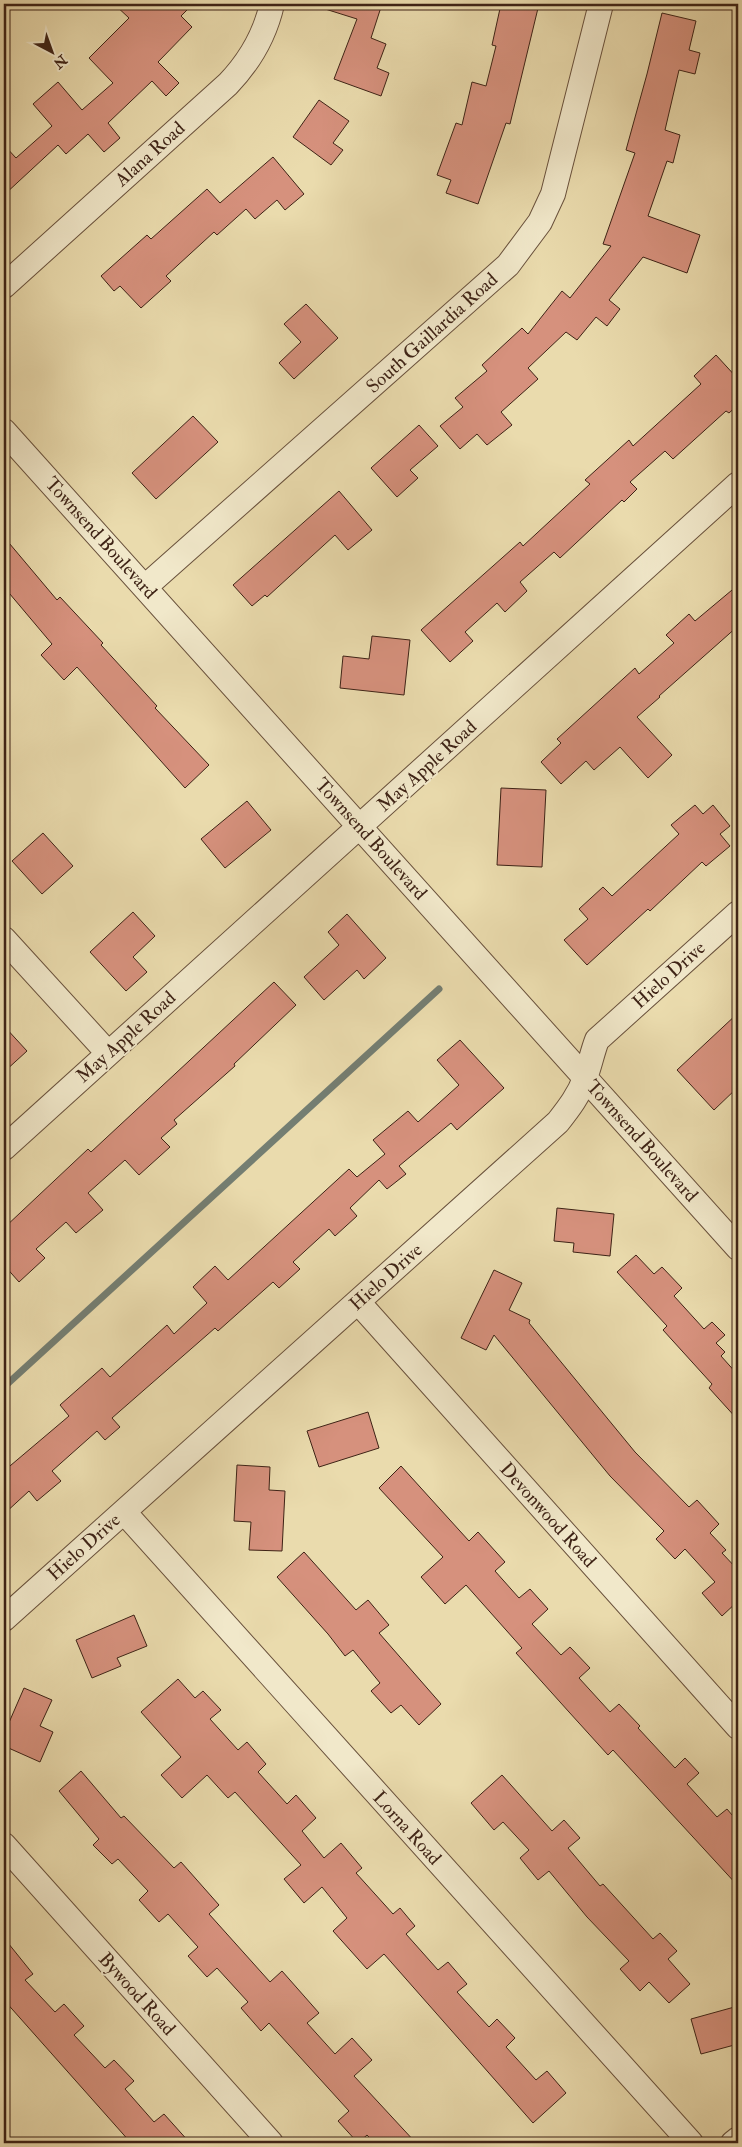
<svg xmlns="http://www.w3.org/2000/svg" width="742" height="2147" font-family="'IM FELL Double Pica',serif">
<rect width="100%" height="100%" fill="#eadbad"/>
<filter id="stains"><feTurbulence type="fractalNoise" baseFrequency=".004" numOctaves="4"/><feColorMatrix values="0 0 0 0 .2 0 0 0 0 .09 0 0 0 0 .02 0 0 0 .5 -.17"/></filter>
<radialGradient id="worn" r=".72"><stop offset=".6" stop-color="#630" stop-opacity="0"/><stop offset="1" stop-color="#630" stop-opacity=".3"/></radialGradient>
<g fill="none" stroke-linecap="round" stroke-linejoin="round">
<path stroke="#747e72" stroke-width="7" d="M4 1387 439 989"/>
</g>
<path fill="#d6917d" stroke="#3e2316" d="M114 4H193L181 16 192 27 158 62 179 83 166 96 152 81 108 123 120 138 104 152 88 134 66 154 58 145 4 195V145L16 158 52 126 33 104 58 82 82 110 113 83 89 58 129 18Z
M322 4H382L371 38 386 44 377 68 389 73 381 96 334 79 357 19 322 8Z
M501 4H539L510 124 506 123 478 204 446 193 451 180 437 175 456 123 462 125 472 82 486 86 496 46 492 45Z
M662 13 696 21 689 50 700 53 695 74 679 70 665 130 680 135 673 163 667 161 648 216 700 235 687 273 643 257 609 300 620 309 607 326 596 317 577 340 566 332 528 368 538 379 501 412 512 425 487 445 477 434 460 449 440 426 463 407 455 398 487 371 482 365 522 328 528 334 562 291 570 298 611 246 603 244 635 153 626 150 647 74Z
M319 100 349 121 333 143 343 150 331 165 293 137Z
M273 157 304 194 285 210 277 200 255 219 246 209 217 235 214 232 166 276 171 281 141 308 120 286 114 291 101 276 147 235 151 239 207 189 220 203Z
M306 304 338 338 294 379 279 363 301 342 284 324Z
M716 355 738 379V405L729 413 726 411 673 459 665 451 630 482 637 489 624 502 622 500 560 558 554 552 520 582 527 591 505 612 497 603 465 632 473 641 450 662 421 630 520 542 523 546 590 484 585 480 629 440 633 446 701 384 694 376Z
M193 416 218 442 156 499 132 473Z
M419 425 438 446 410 470 418 478 397 497 371 468Z
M339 491 372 530 348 550 335 535 267 597 265 595 252 606 233 585Z
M4 537 57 600 60 597 103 643 101 645 157 706 155 708 209 765 185 788 77 667 64 680 41 655 52 644 4 587Z
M738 585V626L659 696 660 697 637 717 672 755 648 778 620 747 594 770 586 761 561 784 541 762 561 743 557 739 635 668 639 674 674 643 666 635 689 614 695 621Z
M372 636 410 640 404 695 340 688 343 656 369 659Z
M501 788 546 790 542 867 497 865Z
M247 801 271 830 225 868 201 839Z
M695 805 703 814 713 805 730 826 720 834 730 846 706 866 702 862 650 911 648 909 587 965 564 940 588 919 579 909 603 887 612 896 679 834 671 825Z
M43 833 73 866 42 894 12 861Z
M133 912 155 936 133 957 147 972 126 991 90 952Z
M347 914 386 958 364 979 357 970 324 1000 304 977 339 945 328 932Z
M274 982 296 1005 234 1064 235 1066 174 1120 177 1124 161 1138 170 1147 139 1175 125 1160 88 1193 103 1210 76 1233 66 1222 36 1249 45 1258 19 1282 4 1265V1228L88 1149 91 1152Z
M738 1013V1087L714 1110 677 1070Z
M4 1026 27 1051 4 1072Z
M460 1040 504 1088 457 1130 451 1123 399 1166 406 1174 387 1189 379 1180 350 1208 357 1216 335 1236 329 1229 293 1262 300 1269 279 1288 273 1282 218 1331 215 1328 112 1418 120 1427 105 1440 97 1431 52 1471 61 1481 37 1501 29 1491 4 1514V1471L69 1416 60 1405 102 1368 110 1377 167 1325 174 1334 207 1303 193 1287 215 1266 228 1280 349 1169 357 1177 385 1154 373 1140 408 1111 418 1122 459 1085 437 1060Z
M557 1208 614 1214 610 1256 573 1252 574 1243 554 1241Z
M636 1255 654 1274 662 1267 682 1288 674 1296 704 1329 712 1322 725 1335 716 1343 725 1352 721 1356 738 1375V1420L709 1388 712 1384 663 1330 667 1326 617 1272Z
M494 1270 522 1283 509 1310 530 1320 529 1323 635 1452 689 1507 697 1500 719 1524 710 1533 726 1550 722 1553 738 1570V1601L722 1616 702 1593 715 1582 685 1549 675 1559 656 1539 664 1531 610 1476 494 1335 486 1350 461 1338Z
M368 1412 379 1448 319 1467 307 1431Z
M237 1465 270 1467 269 1490 285 1491 282 1551 249 1550 251 1522 234 1521Z
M401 1466 469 1541 478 1532 505 1562 495 1571 519 1598 530 1589 548 1609 532 1624 561 1655 570 1647 590 1668 579 1678 610 1712 619 1704 640 1726 638 1728 675 1768 685 1758 699 1773 687 1784 717 1817 727 1809 738 1822V1886L613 1750 608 1755 569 1712 516 1653 522 1648 466 1585 445 1604 421 1577 443 1557 379 1488Z
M304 1552 356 1610 368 1600 389 1625 379 1633 441 1704 419 1725 401 1705 391 1713 371 1691 380 1683 353 1650 345 1656 328 1634 277 1577Z
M134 1615 147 1646 117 1658 121 1666 92 1678 76 1640Z
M178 1679 195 1698 203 1691 221 1710 210 1719 238 1750 247 1742 266 1764 258 1772 287 1804 296 1795 316 1818 302 1831 324 1858 341 1843 362 1868 356 1873 393 1914 400 1908 415 1926 406 1934 438 1970 448 1962 467 1984 457 1992 489 2027 497 2019 515 2038 506 2047 536 2080 547 2071 566 2093 533 2123 384 1954 367 1969 333 1931 347 1918 322 1887 304 1903 284 1879 301 1865 235 1792 228 1798 207 1775 182 1798 161 1775 181 1757 141 1712Z
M24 1688 52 1700 40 1726 53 1732 40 1762 4 1746V1734Z
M81 1771 121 1818 124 1816 174 1868 181 1862 219 1905 209 1914 270 1982 282 1971 319 2013 307 2023 335 2054 352 2038 372 2060 354 2076 416 2143H375L367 2135 358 2143 338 2121 349 2111 269 2023 261 2031 241 2008 248 2002 217 1968 207 1977 188 1956 198 1947 168 1914 159 1922 139 1900 148 1891 118 1859 112 1864 93 1845 99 1839 59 1791Z
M502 1775 552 1831 564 1820 580 1838 568 1848 600 1886 603 1884 653 1939 660 1933 677 1951 668 1959 690 1984 669 2003 649 1982 640 1991 620 1969 629 1961 587 1917 549 1871 538 1880 520 1858 529 1850 503 1822 494 1830 471 1803Z
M4 1938 33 1974 25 1980 55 2012 64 2004 84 2026 74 2035 105 2068 114 2060 134 2081 125 2089 154 2122 164 2114 190 2143H131L4 2000Z
M738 2006V2044L701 2054 691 2019Z"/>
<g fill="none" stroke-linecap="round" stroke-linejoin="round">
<defs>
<path id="minor" d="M4 286 228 84C250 61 265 35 272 4
M4 431 738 1248
M145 587 508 265 540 222 553 194 601 4
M4 939 108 1053
M4 1148 738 484
M358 1302 738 1727
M124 1512 691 2143
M4 1619 558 1122C569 1108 579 1095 585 1078 590 1065 592 1053 597 1040L738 913
M4 1845 271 2143
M733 2143 738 2139"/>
</defs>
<use href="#minor" stroke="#69513c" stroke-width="26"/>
<use href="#minor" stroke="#f1e8ca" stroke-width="24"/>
</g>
<g text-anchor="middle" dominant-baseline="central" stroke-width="4" stroke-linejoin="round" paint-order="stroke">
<g font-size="19" fill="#3e2316" stroke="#f1e8ca">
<text transform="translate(150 154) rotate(-42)">Alana Road</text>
<text transform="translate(432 333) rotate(-42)">South Gaillardia Road</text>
<text transform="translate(101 538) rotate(48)">Townsend Boulevard</text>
<text transform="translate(427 766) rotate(-42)">May Apple Road</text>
<text transform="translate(371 839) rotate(48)">Townsend Boulevard</text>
<text transform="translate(669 975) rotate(-42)">Hielo Drive</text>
<text transform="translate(126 1037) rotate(-42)">May Apple Road</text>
<text transform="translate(642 1141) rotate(48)">Townsend Boulevard</text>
<text transform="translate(386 1277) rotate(-42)">Hielo Drive</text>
<text transform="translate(548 1515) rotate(48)">Devonwood Road</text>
<text transform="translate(84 1547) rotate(-42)">Hielo Drive</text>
<text transform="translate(407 1828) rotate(48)">Lorna Road</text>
<text transform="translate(137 1994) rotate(48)">Bywood Road</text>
</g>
</g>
<rect width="742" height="2147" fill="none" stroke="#eadbad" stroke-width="20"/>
<rect x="5" y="5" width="732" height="2137" fill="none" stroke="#3e2316" stroke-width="2.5"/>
<rect x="10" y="10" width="722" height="2127" fill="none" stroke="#3e2316"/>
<g transform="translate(52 52) rotate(139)" stroke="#f1e8ca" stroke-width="4" paint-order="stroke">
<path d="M0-4L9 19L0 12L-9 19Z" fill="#3e2316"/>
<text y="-8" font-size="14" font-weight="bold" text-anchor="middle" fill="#3e2316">N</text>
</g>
<rect width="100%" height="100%" filter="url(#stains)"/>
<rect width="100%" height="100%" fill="url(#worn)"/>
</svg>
